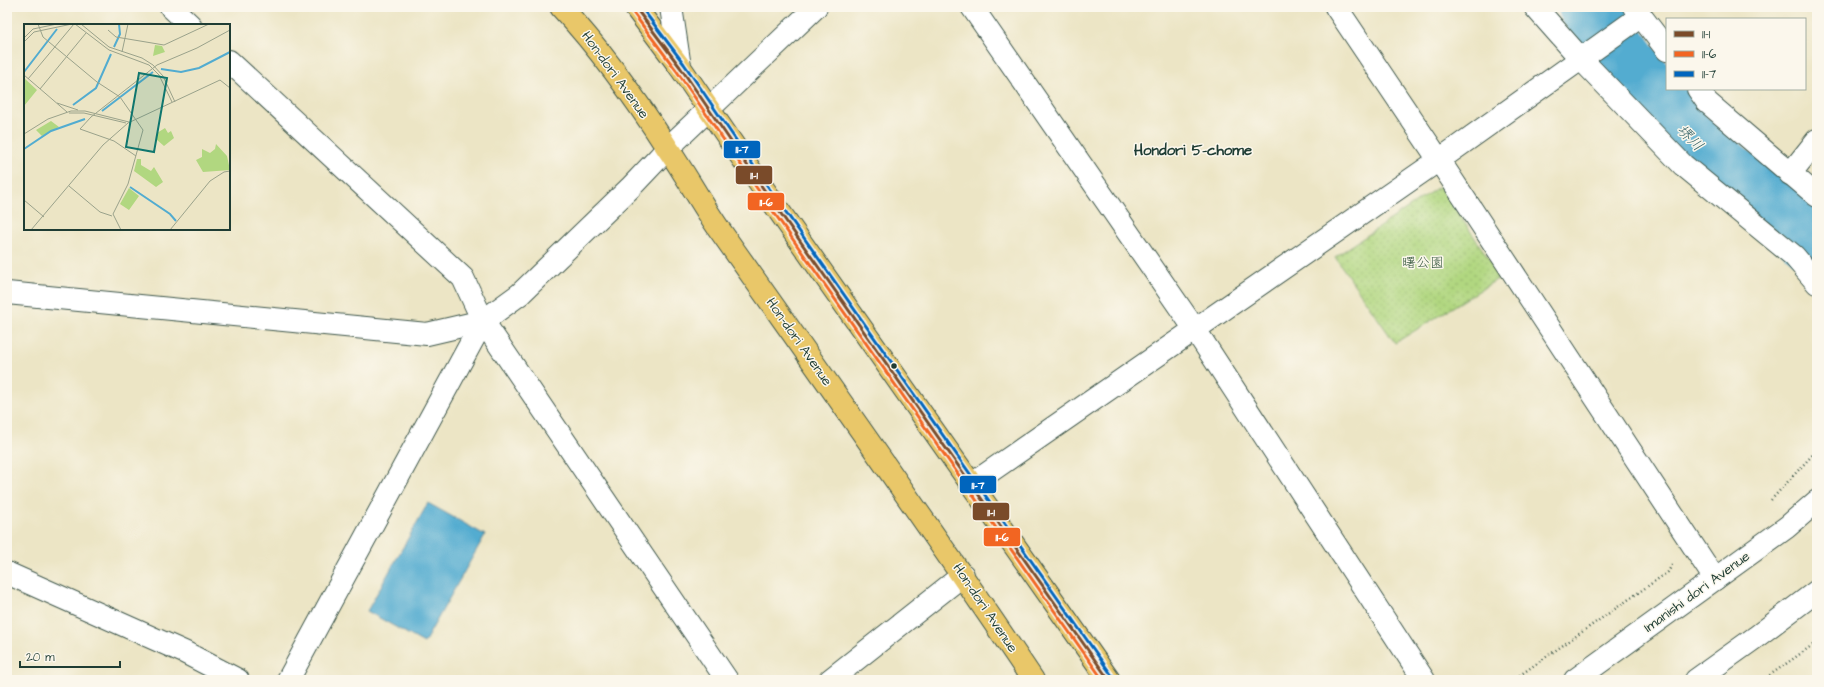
<svg xmlns="http://www.w3.org/2000/svg" width="1824" height="687" font-family="'Architects Daughter','Klee One',sans-serif">
<defs>
<pattern id="park-dots" width="8" height="8" patternUnits="userSpaceOnUse"><rect width="8" height="8" fill="#b1d780"/><path d="M2 2h.1M6 6h.1" fill="none" stroke="#98b96f" stroke-width="1.8" stroke-linecap="round"/></pattern>
</defs>
<rect width="100%" height="100%" fill="#fbf7ec"/>
<filter id="ink" filterUnits="userSpaceOnUse"><feTurbulence type="fractalNoise" baseFrequency=".025" numOctaves="2"/><feDisplacementMap in="SourceGraphic" scale="8" xChannelSelector="R" yChannelSelector="G"/><feConvolveMatrix kernelMatrix="1 2 1 2 8 2 1 2 1" color-interpolation-filters="sRGB"/></filter>
<filter id="wash" filterUnits="userSpaceOnUse"><feTurbulence type="fractalNoise" baseFrequency=".012" numOctaves="4" result="noise"/><feDisplacementMap in="SourceGraphic" scale="16" xChannelSelector="R" yChannelSelector="G"/><feGaussianBlur stdDeviation="0.9" result="paint"/><feColorMatrix in="noise" values="0 0 0 0 0 0 0 0 0 0 0 0 0 0 0 0 0 1.4 0 .05"/><feComposite in="paint" operator="in"/></filter>
<g filter="url(#wash)">
<rect width="100%" height="100%" fill="#ece5c5"/>
<path fill="url(#park-dots)" stroke="#688a5a" d="M1440 186 1501 277 1395 343 1335 257Z"/>
<path fill="#52acd0" stroke="#387482" d="M428 503 485 535 424 643 367 611Z"/>
<g fill="none" stroke-linecap="round" stroke-linejoin="round">
<path stroke="#52acd0" stroke-width="60" d="M1588 7 1684 136 1817 244"/>
</g>
</g>
<g filter="url(#ink)">
<g fill="none" stroke-linecap="round" stroke-linejoin="round">
<defs>
<path id="minor" d="M171 7 190 25
M972 7 1194 328 1424 680
M1336 7 1439 160 1715 579
M1535 7 1581 59 1683 165 1794 256 1817 283
M229 61 463 278 483 321 727 680
M1790 174 1817 140
M972 484 1439 160 1641 16
M7 573 184 652 238 680
M288 680 483 321
M830 680 963 575"/>
<path id="tertiary" d="M671 7 680 67
M1634 7 1667 50
M1698 89 1707 102 1817 196
M7 293 427 334 483 321 520 294 630 188 668 148 816 7
M1575 680 1787 527 1817 501
M1696 680 1756 637 1817 591"/>
<path id="trunk" d="M561 7C601 50 636 99 668 149 686 175 701 203 719 229 825 379 931 528 1033 680
M635 7 680 67 760 184 1109 680"/>
</defs>
<use href="#minor" stroke="#3e564a" stroke-width="24"/>
<use href="#tertiary" stroke="#3e564a" stroke-width="24"/>
<use href="#trunk" stroke="#3e564a" stroke-width="24"/>
<path stroke="#3e564a" stroke-width="2.5" stroke-dasharray="1 3" stroke-linecap="butt" d="M1771 500 1817 450
M1513 680 1668 572 1672 565
M1763 680 1817 642"/>
<use href="#minor" stroke="#fff" stroke-width="22"/>
<use href="#tertiary" stroke="#fff" stroke-width="22"/>
<use href="#trunk" stroke="#e9c769" stroke-width="22"/>
<defs>
<path id="bus-1" d="M635 7 680 67 760 184 1109 680"/>
<path id="bus-2" d="M631 10 676 70 756 187 1103 680"/>
<path id="bus-3" d="M641 7 684 64 764 181 1113 677"/>
</defs>
<use href="#bus-1" stroke="#fbf7ec" stroke-width="6"/>
<use href="#bus-2" stroke="#fbf7ec" stroke-width="6"/>
<use href="#bus-3" stroke="#fbf7ec" stroke-width="6"/>
<use href="#bus-1" stroke="#7a4b2a" stroke-width="3"/>
<use href="#bus-2" stroke="#f26522" stroke-width="3"/>
<use href="#bus-3" stroke="#0065bd" stroke-width="3"/>
</g>
</g>
<circle fill="#1f3d34" stroke="#fbf7ec" stroke-width="1.5" cx="894" cy="366" r="3.5"/>
<g text-anchor="middle" dominant-baseline="central" stroke-width="3" stroke-linejoin="round" paint-order="stroke">
<g font-size="14" fill="#1f3d34" stroke="#fbf7ec">
<text transform="translate(615 75) rotate(54)">Hon-dori Avenue</text>
<text transform="translate(799 342) rotate(55)">Hon-dori Avenue</text>
<text transform="translate(1697 592) rotate(-36)">Imanishi dori Avenue</text>
<text transform="translate(985 608) rotate(56)">Hon-dori Avenue</text>
</g>
<g font-size="14" fill="#3c5c43" stroke="#fbf7ec">
<text x="1423" y="263">曙公園</text>
</g>
<g font-size="15" font-style="italic" fill="#2e5e63" stroke="#fbf7ec">
<text transform="translate(1690 138) rotate(45)">堺川</text>
</g>
<g font-size="15" font-weight="bold" fill="#1f3d34" stroke="#fbf7ec">
<text x="1193" y="150">Hondori 5-chome</text>
</g>
</g>
<g transform="translate(24 24)">
<rect width="206" height="206" fill="#ece5c5"/>
<path d="M131 21 138 22 141 28 129 32ZM0 54 13 66 0 82ZM27 97 35 103 18 112 12 106ZM141 104 144 109 147 107 150 114 140 122 132 115 133 109ZM192 120 203 132 206 146 179 148 172 136 178 133V125L186 129 191 125ZM113 135H117V141L127 147 130 143 139 158 132 163 110 147ZM105 164 115 172 105 186 96 180Z" fill="#b1d780"/>
<path fill="none" stroke="#52acd0" stroke-width="2" d="M90 23 96 10 95 0M137 45 157 48 175 44 206 28M0 48 33 5M49 81 72 64 87 30M78 87 129 48M0 125 27 107 61 95M106 163 146 190 152 197"/>
<path fill="none" stroke="#9aa28b" stroke-width="1" d="M14 0 19 13 73 58 96 73 119 106 104 160 89 190 97 206M51 0 85 26 125 41 135 51 148 78M57 0 85 23 118 34 129 41 139 52 151 78M84 6 92 13 140 21 185 0M0 14 9 5 33 0M0 18 10 8 48 0M98 28 104 0M0 51 43 88M4 55 50 0M16 65 62 9M33 79 54 86M45 89H60L102 99M0 110 24 95 47 87H61L105 98M112 132 90 117 56 105 67 93 133 41 173 24 206 6M45 162 76 188 88 192M0 176 20 193M7 206 79 121 104 99 196 56 206 64M146 206 186 157 200 148 206 147"/>
<path fill="#0f766e" fill-opacity="0.15" stroke="#0f766e" stroke-width="2" d="M115 49 143 54 130 128 102 123Z"/>
<rect width="206" height="206" fill="none" stroke="#1f3d34" stroke-width="2"/>
</g>
<g stroke="#fbf7ec" stroke-width="1.5">
<rect x="723" y="140" width="38" height="19" rx="4" fill="#0065bd"/>
<rect x="735" y="165" width="38" height="20" rx="4" fill="#7a4b2a"/>
<rect x="747" y="192" width="38" height="19" rx="4" fill="#f26522"/>
<rect x="959" y="475" width="38" height="19" rx="4" fill="#0065bd"/>
<rect x="972" y="502" width="38" height="19" rx="4" fill="#7a4b2a"/>
<rect x="983" y="527" width="38" height="20" rx="4" fill="#f26522"/>
</g>
<g font-size="11" text-anchor="middle" font-weight="bold" fill="#fff">
<text x="742" y="153">11-7</text>
<text x="754" y="179">11-1</text>
<text x="766" y="206">11-6</text>
<text x="978" y="489">11-7</text>
<text x="991" y="516">11-1</text>
<text x="1002" y="541">11-6</text>
</g>
<rect width="1824" height="687" fill="none" stroke="#fbf7ec" stroke-width="24"/>
<rect x="1666" y="18" width="140" height="72" fill="#fbf7ec" stroke="#a3ada2"/>
<rect x="1674" y="31" width="20" height="6" fill="#7a4b2a" stroke="#a3ada2"/>
<text x="1702" y="38" font-size="12" fill="#1f3d34">11-1</text>
<rect x="1674" y="51" width="20" height="6" fill="#f26522" stroke="#a3ada2"/>
<text x="1702" y="58" font-size="12" fill="#1f3d34">11-6</text>
<rect x="1674" y="71" width="20" height="6" fill="#0065bd" stroke="#a3ada2"/>
<text x="1702" y="78" font-size="12" fill="#1f3d34">11-7</text>
<path d="M20 661v6h100v-6" fill="none" stroke="#1f3d34" stroke-width="2"/>
<text x="26" y="661" font-size="12" fill="#1f3d34" stroke="#fbf7ec" stroke-width="3" paint-order="stroke">20 m</text>
</svg>
